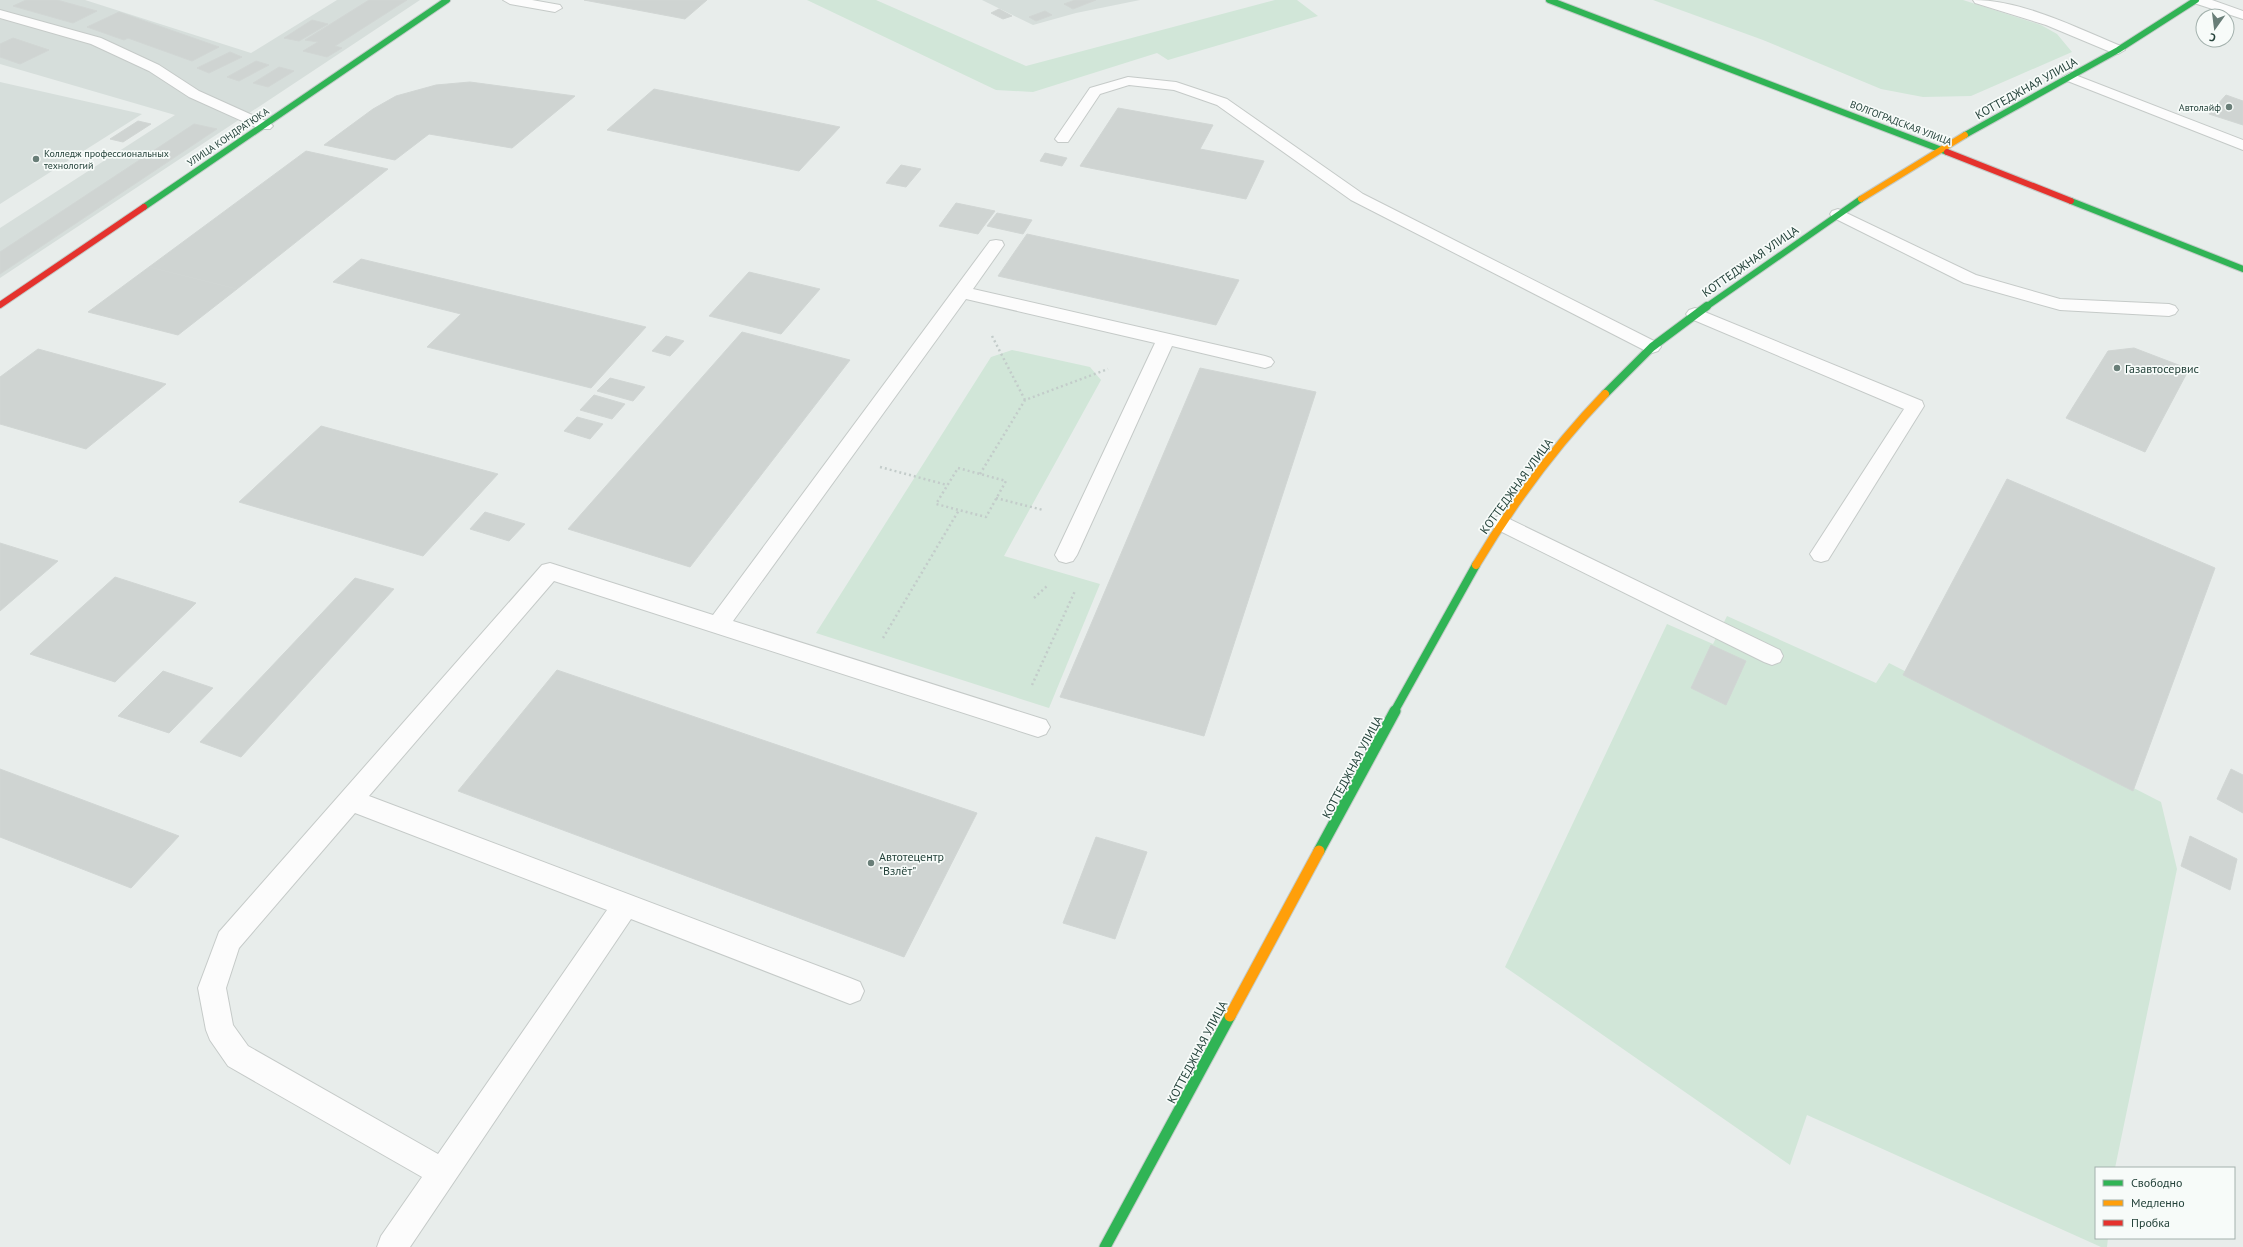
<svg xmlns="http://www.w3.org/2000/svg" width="2243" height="1247" font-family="'PT Sans',sans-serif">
<rect width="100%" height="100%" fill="#e8edeb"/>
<path fill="#d6dedb" d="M0 0H85L251 53 337 0H420L0 278V228L175 115 0 64Z
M982 0H1140L1076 13 1033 25Z
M0 82 142 114 0 204Z"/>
<path fill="#d1e6d8" d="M807 0H876L1026 66 1275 0H1297L1318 16 1168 60 1157 53 1033 92 996 90Z
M1653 0H1963L2041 25 2057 34 2072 52 1971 96 1923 97 1881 89 1763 40Z
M1012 350 1090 367 1101 380 1004 556 1100 584 1049 708 816 633 991 357Z
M1727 616 1876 683 1889 663 2161 802 2177 869 2115 1168H2096V1238H2108L2107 1247H2101L1807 1115 1790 1165 1505 967 1667 624 1713 644Z"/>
<path fill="#cfd4d2" stroke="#d1d6d4" d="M26 0H57L97 11 73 23 13 6Z
M369 0H407L335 46 342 48 327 57 303 51 318 42 305 40Z
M584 0H707L685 19Z
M1075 0H1096L1073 9 1064 4Z
M999 9 1012 16 1003 19 991 13Z
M1045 11 1052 15 1036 21 1029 17Z
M119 12 219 47 192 61 128 38 124 40 87 27Z
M312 20 328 24 299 41 284 38Z
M13 38 49 50 20 64 0 57V44Z
M230 52 242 57 209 73 197 68Z
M256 61 269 65 239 81 227 77Z
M279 67 294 71 268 87 253 83Z
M470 82 575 96 512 148 429 134 395 160 324 145 373 109 396 96 436 85Z
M654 89 840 127 799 171 607 130Z
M2226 95 2243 101V125L2209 114Z
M1118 108 1213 125 1200 149 1264 161 1246 199 1080 166Z
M138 121 151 124 123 142 110 139Z
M194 124 217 129 0 274V252Z
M306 151 388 169 237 289 149 267Z
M1045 153 1067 158 1062 166 1040 161Z
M901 165 921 169 906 187 886 183Z
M956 203 995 211 978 234 939 226Z
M997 213 1032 220 1023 234 987 226Z
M1027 234 1239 280 1216 325 998 276Z
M361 259 646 327 591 388 427 347 461 314 333 282Z
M149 267 237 289 178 335 88 312Z
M749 272 820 289 781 334 709 316Z
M742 332 850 360 690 567 568 529Z
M666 336 684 341 670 356 652 351Z
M2134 348 2189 369 2145 452 2066 418 2108 351Z
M38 349 166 384 86 449 0 424V377Z
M1200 368 1316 392 1204 736 1060 697Z
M610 378 645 387 633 401 597 391Z
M594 395 625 404 612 419 580 410Z
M577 417 603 424 590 439 564 431Z
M321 426 498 474 423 556 239 502Z
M2007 479 2215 568 2133 791 1903 675Z
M485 512 525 524 509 541 470 529Z
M0 543 58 561 0 611Z
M115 577 196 603 115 682 30 654Z
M355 578 394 589 241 757 200 742Z
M1711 645 1746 661 1726 705 1691 688Z
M557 670 977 813 904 957 458 791Z
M163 671 213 688 169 733 118 716Z
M0 769 179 836 131 888 0 837Z
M2231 769 2243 775V813L2217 799Z
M2190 836 2237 859 2230 890 2181 866Z
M1096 837 1147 852 1115 939 1063 923Z"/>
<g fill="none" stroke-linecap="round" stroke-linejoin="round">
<defs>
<path id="lane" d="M503 0H532L560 5 562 8 555 12 510 4Z
M1973 0C2023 0 2077 28 2123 47L2125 50 2118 54 2113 53 2046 25 1975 3Z
M2192 0H2212L2243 11V19L2194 3Z
M0 10 101 38 159 65 199 91 270 123 273 126 270 129H260L189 97 149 71 91 44 0 18Z
M2070 73 2243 140V150L2065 80 2063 77Z
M1128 77 1176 82 1227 99 1363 194 1658 343 1661 347 1658 351 1652 353 1646 351 1351 200 1217 105 1174 90 1129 85 1100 94 1068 142H1058L1055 139 1090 88Z
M1838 209 1976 275 2060 299 2169 304 2175 306 2178 310 2175 314 2169 316 2060 310 1964 283 1832 217 1830 214 1832 211Z
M996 240 1002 241 1004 245 973 289 1265 356 1271 358 1274 362 1271 366 1265 368 1172 346 1077 555 1073 561 1066 563 1059 561 1055 555 1155 343 966 299 733 621 1046 720 1050 727 1046 734 1038 737 554 581 369 796 850 978 860 982 864 991 860 1000 850 1004 631 919 410 1247H377L381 1236 422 1177 228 1066 210 1040 206 1030 198 988 219 932 542 565 550 563 713 615 990 241ZM355 813 607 910 438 1154 248 1046 233 1025 226 988 239 948Z
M1695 308 1922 401 1924 406 1828 560 1821 562 1814 560 1810 554 1904 409 1689 318 1686 314 1689 310Z
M1501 515 1780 650 1783 656 1780 662 1772 665 1764 662 1494 528 1491 523 1494 518Z"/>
<path id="fast-far2" d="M1549 0 1947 152
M1965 135 2118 50 2196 0
M2071 201 2243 269
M144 207 447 0
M1706 307 1861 199"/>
<path id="fast-far1" d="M1605 394 1652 347 1707 306
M1394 712 1476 565"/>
<path id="fast" d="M1319 851 1395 711
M1105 1247 1230 1016"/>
<path id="slow-far2" d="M1861 199 1965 135"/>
<path id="slow-far1" d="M1476 565C1513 503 1555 446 1605 394"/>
<path id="slow" d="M1230 1016 1319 851"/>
<path id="jam" d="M1947 152 2071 201
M0 305 144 207"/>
</defs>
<use href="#lane" stroke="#c5cac8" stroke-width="2"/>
<use href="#fast-far2" stroke="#c3cbc8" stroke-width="8"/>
<use href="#fast-far1" stroke="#c3cbc8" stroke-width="10"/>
<use href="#fast" stroke="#c3cbc8" stroke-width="13"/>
<use href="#slow-far2" stroke="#c3cbc8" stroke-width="8"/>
<use href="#slow-far1" stroke="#c3cbc8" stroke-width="10"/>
<use href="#slow" stroke="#c3cbc8" stroke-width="13"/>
<use href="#jam" stroke="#c3cbc8" stroke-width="8"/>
<path stroke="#c3ccca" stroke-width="2.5" stroke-dasharray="2 3" stroke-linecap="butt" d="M992 336 1025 400
M880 467 947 485
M958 468 1006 481 986 517 936 504Z
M980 474 1025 400 1108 369
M996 498 1043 510
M1034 598 1047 586
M883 638 959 510
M1032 685 1075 591"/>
<use href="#lane" fill="#fcfcfc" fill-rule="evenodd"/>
<use href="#fast-far2" stroke="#30b455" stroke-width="6"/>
<use href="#fast-far1" stroke="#30b455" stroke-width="8"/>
<use href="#fast" stroke="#30b455" stroke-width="11"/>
<use href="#slow-far2" stroke="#ff9f0a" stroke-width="6"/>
<use href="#slow-far1" stroke="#ff9f0a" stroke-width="8"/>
<use href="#slow" stroke="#ff9f0a" stroke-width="11"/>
<use href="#jam" stroke="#e5322d" stroke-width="6"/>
</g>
<g fill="#697e78" stroke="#f7fbf9" stroke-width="1.5">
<circle cx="2229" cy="107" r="4"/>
<circle cx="36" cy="159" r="4"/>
<circle cx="2117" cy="368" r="4"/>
<circle cx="871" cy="863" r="4"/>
</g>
<g text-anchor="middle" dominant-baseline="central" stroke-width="3.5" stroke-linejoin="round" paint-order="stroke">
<g font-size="10" fill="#24423a" stroke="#f7fbf9" text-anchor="end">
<text x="2221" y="107">Автолайф</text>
<text x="44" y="153" text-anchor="start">Колледж профессиональных<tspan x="44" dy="12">технологий</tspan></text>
</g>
<g font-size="10" fill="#24423a" stroke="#f7fbf9">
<text transform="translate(1901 123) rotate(21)">ВОЛГОГРАДСКАЯ УЛИЦА</text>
<text transform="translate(228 137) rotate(-34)">УЛИЦА КОНДРАТЮКА</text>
</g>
<g font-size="12" fill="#24423a" stroke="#f7fbf9">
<text transform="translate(2026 88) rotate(-29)">КОТТЕДЖНАЯ УЛИЦА</text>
<text transform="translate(1750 261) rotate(-35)">КОТТЕДЖНАЯ УЛИЦА</text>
<text transform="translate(1516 486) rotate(-54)">КОТТЕДЖНАЯ УЛИЦА</text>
<text transform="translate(1352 767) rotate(-62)">КОТТЕДЖНАЯ УЛИЦА</text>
<text transform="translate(1197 1052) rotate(-62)">КОТТЕДЖНАЯ УЛИЦА</text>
</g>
<g font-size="12" fill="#24423a" stroke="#f7fbf9" text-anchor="start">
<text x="2125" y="368">Газавтосервис</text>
<text x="879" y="856">Автотецентр<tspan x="879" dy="14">"Взлёт"</tspan></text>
</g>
</g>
<rect x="2095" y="1167" width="140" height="72" fill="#f7fbf9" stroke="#a3b1ad"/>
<rect x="2103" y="1180" width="20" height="6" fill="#30b455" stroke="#a3b1ad"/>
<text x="2131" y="1187" font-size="12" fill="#24423a">Свободно</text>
<rect x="2103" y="1200" width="20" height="6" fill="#ff9f0a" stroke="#a3b1ad"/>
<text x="2131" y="1207" font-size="12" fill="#24423a">Медленно</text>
<rect x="2103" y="1220" width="20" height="6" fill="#e5322d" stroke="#a3b1ad"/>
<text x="2131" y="1227" font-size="12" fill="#24423a">Пробка</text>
<g transform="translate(2215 28) rotate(194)"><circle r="19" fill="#f7fbf9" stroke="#a3b1ad"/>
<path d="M0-3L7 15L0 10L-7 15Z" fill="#697e78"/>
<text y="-6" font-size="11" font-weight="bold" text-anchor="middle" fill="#24423a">С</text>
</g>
</svg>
